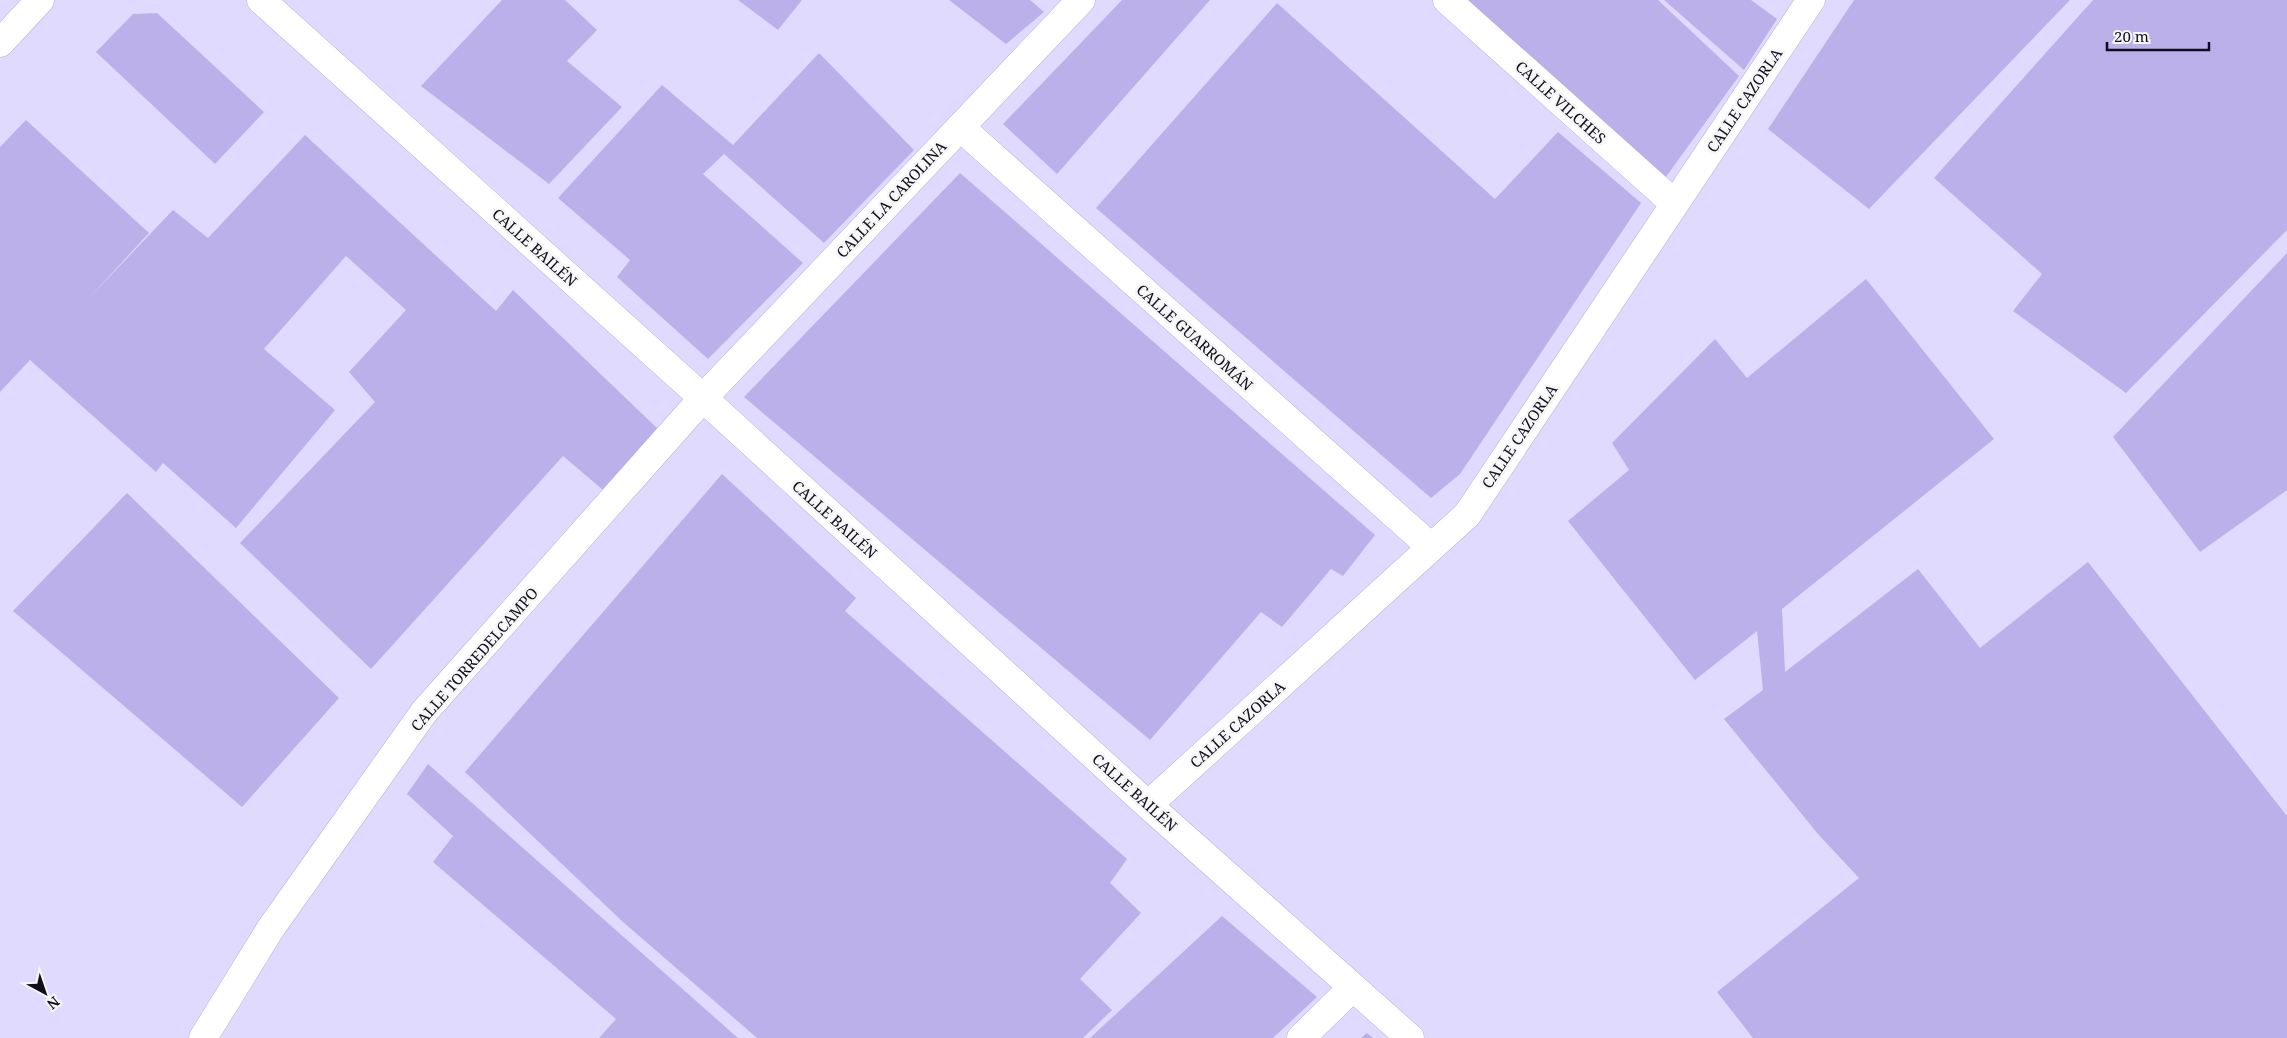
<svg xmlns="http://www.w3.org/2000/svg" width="2287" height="1038" font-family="'Noto Serif',serif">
<rect width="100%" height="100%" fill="#e9e6fb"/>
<path fill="#e0dbfe" d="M0 0H2287V1038H0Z"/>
<path fill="#bbb0ea" d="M502 0H565L597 30 567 61 622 107 549 184 421 86Z
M738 0H802L778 30Z
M949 0H1030L1044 12 1006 44Z
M1122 0H1210L1057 174 1003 124Z
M1460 0H1658L1739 76 1663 181Z
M1664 0H1751L1777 19 1744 70Z
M1854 0H2070L1869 209 1768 129Z
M2093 0H2287V230L2126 393 2013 311 2042 274 1934 178Z
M1277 3 1495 199 1558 132 1641 203 1460 474 1431 498 1096 208Z
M157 13 264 112 215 164 96 52 133 14Z
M819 53 914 150 824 243 724 154 703 174 803 263 708 359 617 277 630 260 558 198 662 85 733 145Z
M26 120 149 233 88 299 173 210 208 238 305 135 496 311 513 290 659 430 603 490 563 456 371 669 240 543 375 402 349 372 406 310 346 256 264 349 335 410 236 528 163 463 156 472 30 360 0 392V147Z
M960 173 1375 535 1343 576 1331 569 1282 627 1261 612 1150 740 744 397Z
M2287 253V490L2200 552 2113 437Z
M1866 279 1994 439 1782 609 1785 672 1918 569 1980 648 2088 562 2287 816V1038H1753L1717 992 1859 878 1818 834 1724 719 1763 690 1757 631 1695 680 1568 521 1629 470 1612 443 1715 339 1747 378Z
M722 474 856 598 845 611 1127 859 1110 883 1141 913 1080 979 1112 1010 1083 1038H757L623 922 465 772Z
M127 493 339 698 242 807 13 611Z
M428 764 738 1038H599L616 1019 433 862 453 836 407 794Z
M1222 916 1317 997 1273 1038H1090Z
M1367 1033 1373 1038H1361Z"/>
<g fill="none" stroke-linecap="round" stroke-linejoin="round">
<defs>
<path id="minor" d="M261 0 703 398 1148 805 1410 1038
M1447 0 1675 204
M0 43 40 0
M960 127 1431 547
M1148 805 1467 515 1811 0
M203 1038 271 928 424 712 703 398 1081 0
M1301 1038 1352 988"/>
</defs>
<use href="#minor" stroke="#b7aedf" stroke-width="29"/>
<use href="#minor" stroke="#fff" stroke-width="28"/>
</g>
<g text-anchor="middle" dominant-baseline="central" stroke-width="5" stroke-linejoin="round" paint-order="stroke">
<g font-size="15" fill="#110d1e" stroke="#f6f6f6">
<text transform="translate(1744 100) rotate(-56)">CALLE CAZORLA</text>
<text transform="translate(1561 102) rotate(42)">CALLE VILCHES</text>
<text transform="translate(891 199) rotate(-47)">CALLE LA CAROLINA</text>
<text transform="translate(535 247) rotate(42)">CALLE BAILÉN</text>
<text transform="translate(1195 337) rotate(42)">CALLE GUARROMÁN</text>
<text transform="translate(1519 436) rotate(-56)">CALLE CAZORLA</text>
<text transform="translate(835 519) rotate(42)">CALLE BAILÉN</text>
<text transform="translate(474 659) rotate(-49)">CALLE TORREDELCAMPO</text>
<text transform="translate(1237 724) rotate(-42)">CALLE CAZORLA</text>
<text transform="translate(1135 792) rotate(42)">CALLE BAILÉN</text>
</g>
</g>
<g transform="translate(45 993) rotate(140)" stroke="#f6f6f6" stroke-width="4" paint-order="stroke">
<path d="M0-4L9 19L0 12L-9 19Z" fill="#110d1e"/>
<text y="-8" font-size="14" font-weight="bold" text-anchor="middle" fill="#110d1e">N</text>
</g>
<path d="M2107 42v8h102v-8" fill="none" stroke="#110d1e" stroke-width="2.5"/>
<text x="2114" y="42" font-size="15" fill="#110d1e" stroke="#f6f6f6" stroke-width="4" paint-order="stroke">20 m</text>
</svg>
